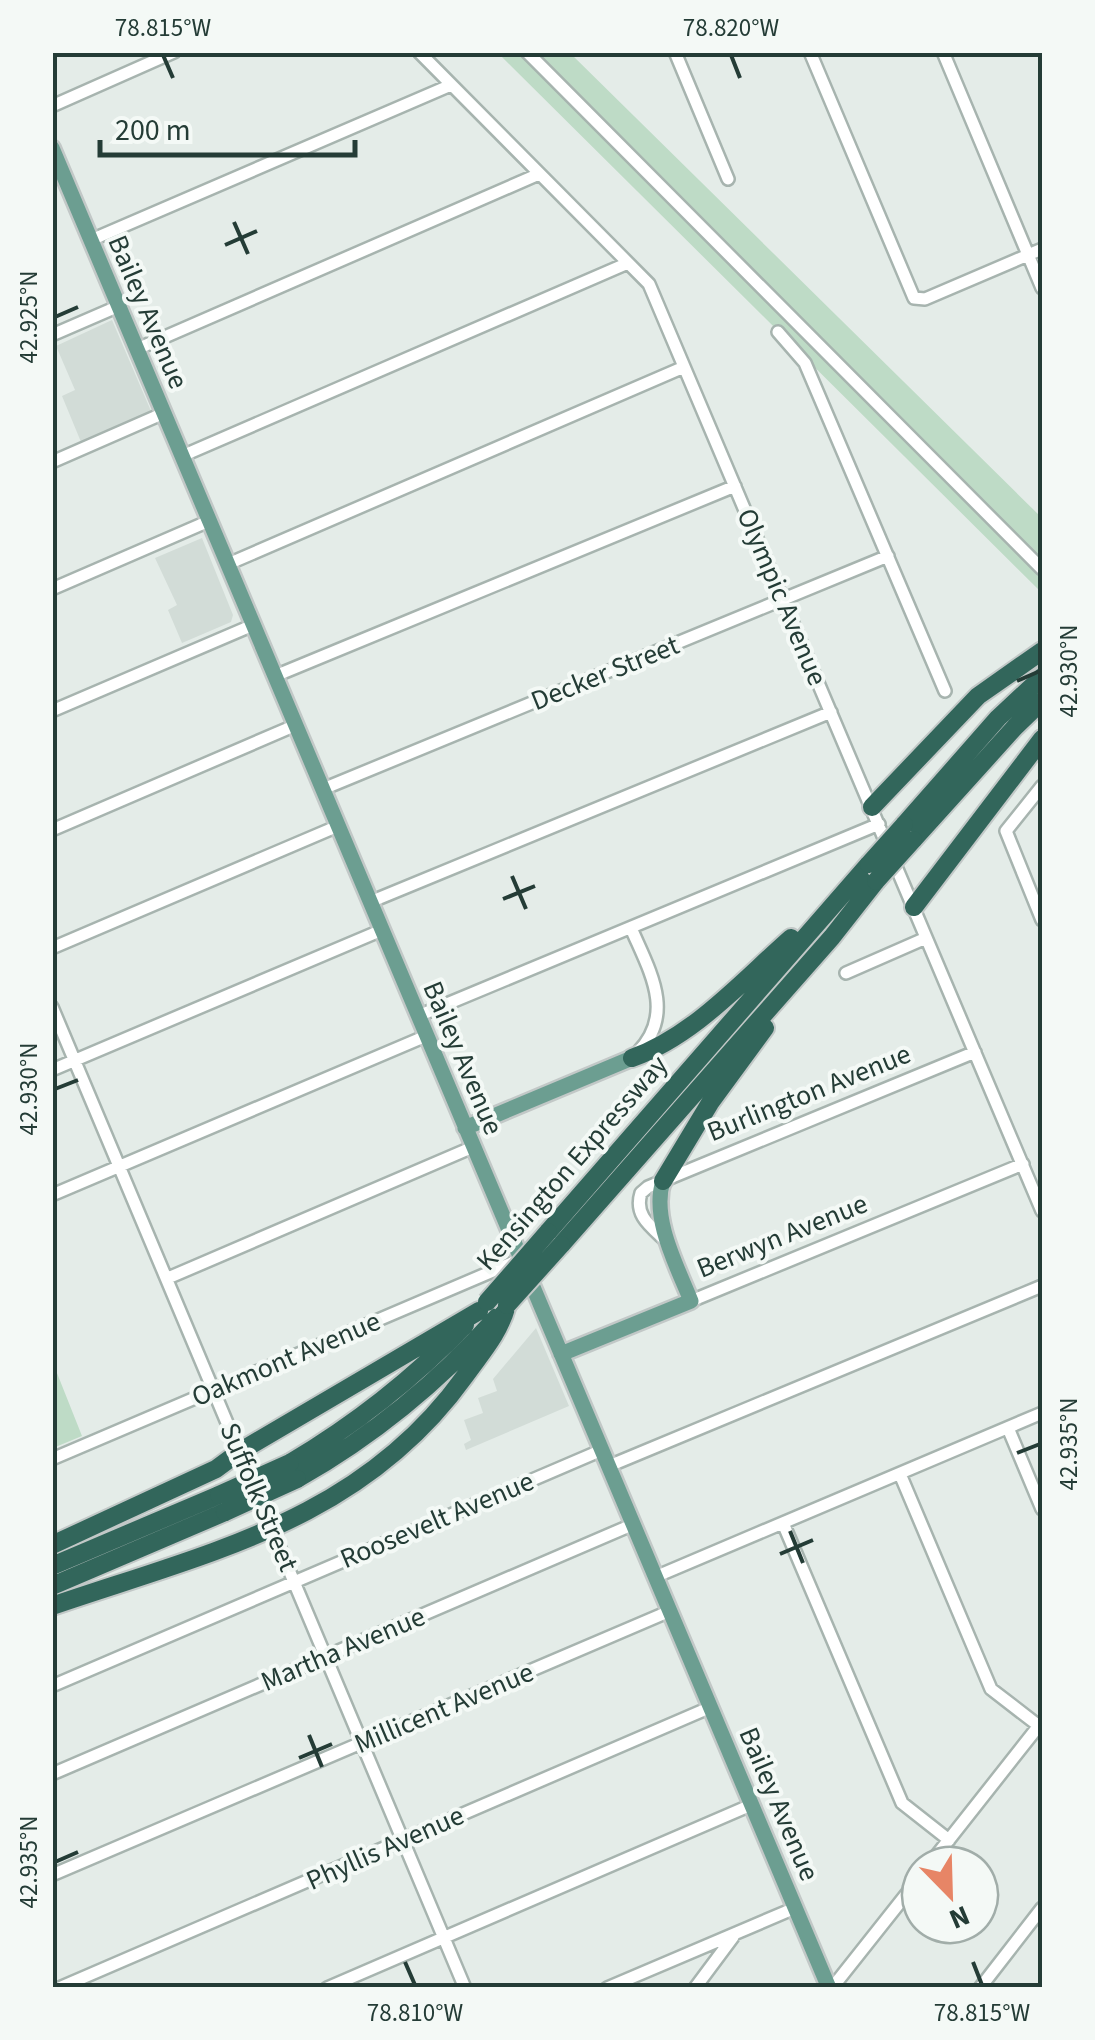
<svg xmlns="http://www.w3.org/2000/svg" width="1095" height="2040" font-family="'Source Sans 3',sans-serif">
<rect width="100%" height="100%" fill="#e4ece8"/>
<path fill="#d2dcd7" d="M112 320 151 411 81 442 62 396 75 390 56 346Z
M202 538 233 615 231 622 182 643 168 610 177 605 155 558Z
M536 1328 569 1406 466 1450 464 1444 471 1440 464 1420 483 1413 478 1398 497 1391 493 1379Z"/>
<path fill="#bedbc6" d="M498 53H570L1042 518V593Z
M53 1363 82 1436 53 1448H52Z"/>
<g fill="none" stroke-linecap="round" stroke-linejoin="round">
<defs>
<path id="minor" d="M419 52 649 284 1042 1211
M527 52 1042 569
M675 52 728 179
M810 52 914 298 925 299 1042 249
M943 52 1042 288
M52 106 174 52
M91 240 451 85
M778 332 805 363 945 691
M52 335 119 306
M137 349 539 174
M182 456 628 263
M52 462 164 413
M228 564 684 367
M52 589 209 521
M275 676 735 486
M52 711 253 625
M1042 786 1006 831 1042 920
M323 789 888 556
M52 830 296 725
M370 902 831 712
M631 928C649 970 676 1013 638 1052
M52 948 338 826
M846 973 926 938
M52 1007 465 1988
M418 1016 879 824
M52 1070 382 930
M52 1195 426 1036
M665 1240C650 1226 634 1215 641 1193L648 1187 975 1052
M168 1278 473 1147
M691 1301 1023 1164
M1008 1428 1042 1509
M52 1459 521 1259
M609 1466 1042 1286
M900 1474 991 1689 1039 1726
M783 1523 902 1803 949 1840
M655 1577 1042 1413
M52 1686 602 1450
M52 1774 634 1524
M929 1865 1041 1723
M52 1875 670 1611
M59 1988 711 1707
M327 1988 751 1805
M607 1988 795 1908
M695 1988 733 1937
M832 1988 920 1877
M980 1988 1042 1908"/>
<path id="major" d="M52 148 829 1988
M465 1128 632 1058
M561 1354 691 1301C677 1266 651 1218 663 1181"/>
<path id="highway" d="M872 807 978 696 1042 651
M904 825 998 718 1042 677
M913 840 1015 727 1042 701
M914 907 1042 739
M632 1058C694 1036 742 981 791 938
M663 1181 710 1103 765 1028
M548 1232 869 864
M561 1245 832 937 876 881
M290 1463C356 1424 412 1380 465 1325
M297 1479C373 1436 438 1383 497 1317
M52 1545 216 1469 239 1452 479 1311
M52 1566 219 1495
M52 1586 225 1512
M52 1606C210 1552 362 1520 465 1376 482 1352 499 1334 507 1305"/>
</defs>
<use href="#minor" stroke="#a7b4af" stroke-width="16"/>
<use href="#major" stroke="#c2c8c7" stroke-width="20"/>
<use href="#highway" stroke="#c2c8c7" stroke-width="22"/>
<use href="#minor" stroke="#fff" stroke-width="11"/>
<use href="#major" stroke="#6c9e91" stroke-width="15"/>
<use href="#highway" stroke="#32665b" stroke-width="18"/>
<defs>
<path id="highway-bridge" d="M869 864 904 825
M876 881 913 840
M487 1302 548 1232
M507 1305 561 1245
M219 1495 290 1463
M225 1512 297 1479"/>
</defs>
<use href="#highway-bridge" stroke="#c2c8c7" stroke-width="22" stroke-linecap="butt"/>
<use href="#highway-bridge" stroke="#32665b" stroke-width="18"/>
</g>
<path fill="none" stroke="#243c36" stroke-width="4" d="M163 55 173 78M731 55 740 78M234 222 248 254M225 245 257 231M55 317 78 307M1017 681 1040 671M512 876 526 909M503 899 535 886M55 1089 78 1080M1017 1453 1040 1444M790 1531 803 1563M780 1554 813 1540M309 1735 322 1767M299 1758 332 1744M55 1862 78 1852M405 1962 415 1985M973 1962 982 1985"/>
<g text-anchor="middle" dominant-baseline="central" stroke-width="8" stroke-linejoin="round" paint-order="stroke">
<g font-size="28" fill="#243c36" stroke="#f4f9f6">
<text transform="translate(148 312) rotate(67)">Bailey Avenue</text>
<text transform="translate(782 597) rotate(67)">Olympic Avenue</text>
<text transform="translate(605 673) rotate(-22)">Decker Street</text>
<text transform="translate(463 1058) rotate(67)">Bailey Avenue</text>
<text transform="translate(809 1093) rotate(-22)">Burlington Avenue</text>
<text transform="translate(572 1163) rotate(-49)">Kensington Expressway</text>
<text transform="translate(782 1236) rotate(-22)">Berwyn Avenue</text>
<text transform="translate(286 1359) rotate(-23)">Oakmont Avenue</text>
<text transform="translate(259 1497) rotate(67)">Suffolk Street</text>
<text transform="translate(437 1520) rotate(-23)">Roosevelt Avenue</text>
<text transform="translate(343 1649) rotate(-23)">Martha Avenue</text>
<text transform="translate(444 1708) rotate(-23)">Millicent Avenue</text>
<text transform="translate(779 1804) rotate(67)">Bailey Avenue</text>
<text transform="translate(385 1848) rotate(-24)">Phyllis Avenue</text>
</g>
</g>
<rect width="1095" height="2040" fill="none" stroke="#f4f9f6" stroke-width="110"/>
<g transform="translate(950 1895) rotate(157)"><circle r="48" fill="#f4f9f6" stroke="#a1ada9" stroke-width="2.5"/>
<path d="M0-8L18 38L0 25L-18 38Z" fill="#e78566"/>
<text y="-15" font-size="28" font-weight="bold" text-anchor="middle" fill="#243c36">N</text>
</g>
<path d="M100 140v15h255v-15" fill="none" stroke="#243c36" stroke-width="5"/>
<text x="115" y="140" font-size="30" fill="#243c36" stroke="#f4f9f6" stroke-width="8" paint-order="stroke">200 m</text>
<rect x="55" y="55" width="985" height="1930" fill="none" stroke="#243c36" stroke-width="4"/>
<g font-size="25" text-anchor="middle" fill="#243c36">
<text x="163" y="36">78.815°W</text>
<text x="731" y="36">78.820°W</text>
<text transform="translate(28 317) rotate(-90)" y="9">42.925°N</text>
<text transform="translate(1068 671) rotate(-90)" y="9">42.930°N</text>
<text transform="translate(28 1089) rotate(-90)" y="9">42.930°N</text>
<text transform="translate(1068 1444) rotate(-90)" y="9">42.935°N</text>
<text transform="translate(28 1862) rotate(-90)" y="9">42.935°N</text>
<text x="415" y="2021">78.810°W</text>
<text x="982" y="2021">78.815°W</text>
</g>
</svg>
